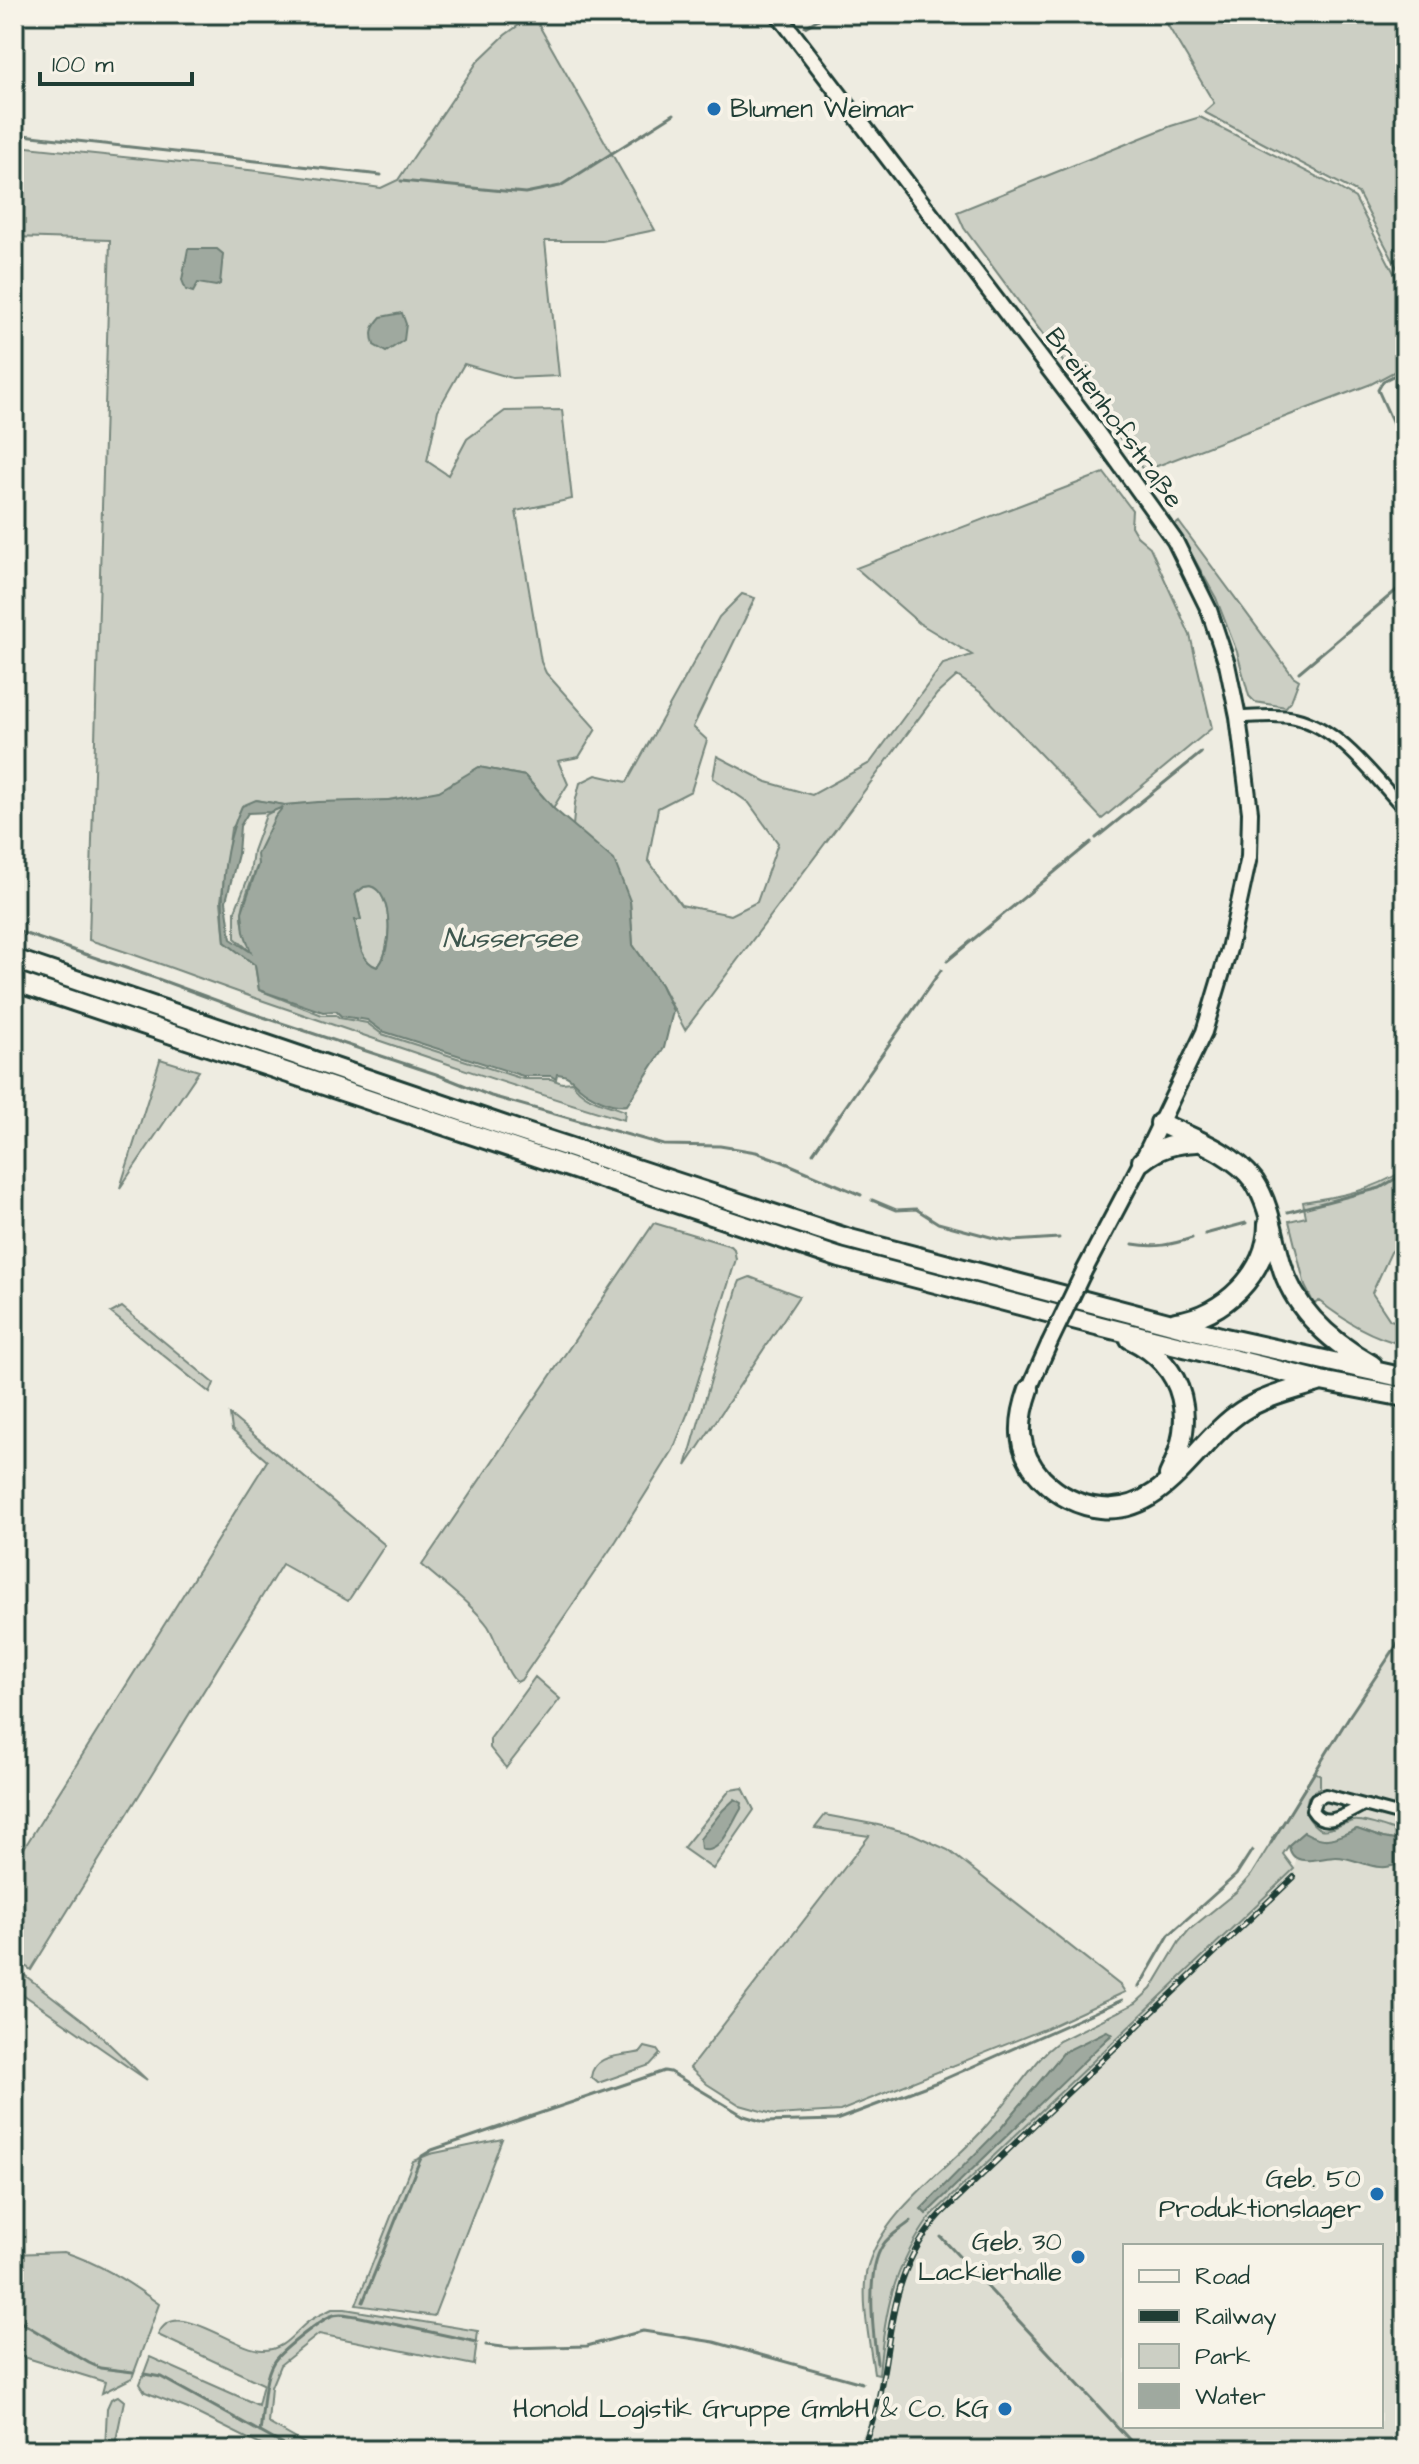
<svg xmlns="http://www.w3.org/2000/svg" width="1419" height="2464" font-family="'Architects Daughter',sans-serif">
<rect width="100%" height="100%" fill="#eeece1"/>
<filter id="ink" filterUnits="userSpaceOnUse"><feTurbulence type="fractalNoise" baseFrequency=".0125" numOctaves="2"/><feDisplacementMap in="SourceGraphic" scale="16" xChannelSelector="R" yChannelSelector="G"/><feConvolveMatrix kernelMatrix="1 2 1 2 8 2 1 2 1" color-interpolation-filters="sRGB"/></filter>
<g filter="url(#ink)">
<path fill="#ddddd2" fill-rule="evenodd" d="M1405 1637V2450H853L865 2430 876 2400 884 2320 894 2283 920 2232 931 2216 1294 1869 1315 1772 1393 1647ZM1125 2246H1381V2426H1125Z"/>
<path fill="#cccfc4" stroke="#76867c" stroke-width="2" fill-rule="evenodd" d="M1161 14H1405V283L1358 193 1204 112 1214 103Z
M533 15 655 230 602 241H545L559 376 512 378 464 364 438 410 427 461 448 475 467 439 505 411 562 410 572 499 516 511 541 662 546 673 596 729 579 757 558 761 568 784 553 808 525 776 479 767C466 775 451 788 436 792 387 805 335 800 285 805 274 829 242 893 242 916 243 929 247 941 252 953L235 938V911L250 873 253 851 266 815 284 805 257 800 231 829 221 901 225 942 255 965 259 990 322 1015H336L340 1018 367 1023 382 1034 523 1079H551L562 1083 572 1082C583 1100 607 1104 625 1111L624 1120C500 1083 377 1040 255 998 200 979 145 957 89 940L110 240 14 237V170L18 146 258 171 381 188 398 180 478 61 505 35Z
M1200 117 1337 187 1355 198 1405 294V366L1371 384 1144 471 964 228 957 212 1171 126Z
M1104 473 1132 510 1131 526 1137 536 1150 547 1190 635 1212 728 1102 819 983 694 957 676 937 694 685 1030 661 985 633 945 630 901 573 826 575 803 580 783 596 775 627 782 719 617 742 594 755 598 693 727 707 740 691 791 658 808 648 860 681 905 731 915 757 902 778 843 749 803 713 778 717 756 767 782 812 795 870 763 943 664 972 655 919 623 856 568Z
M1179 522 1293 676 1299 680 1291 701 1286 707 1255 702 1249 696 1237 652 1216 598 1175 525Z
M370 886C394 891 393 953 377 967 359 961 358 936 355 920H361L355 894 364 887Z
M160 1059 199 1071 120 1188 160 1060Z
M1405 1170V1239L1391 1252 1372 1293 1390 1320 1405 1323V1345C1372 1338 1345 1321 1319 1301L1314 1304 1305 1286 1289 1221 1306 1217 1303 1202C1345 1195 1368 1192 1405 1170Z
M654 1223 731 1246 734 1249 736 1259 689 1410 673 1450 616 1541 521 1680 517 1682C506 1675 497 1640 488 1626 474 1606 441 1582 422 1565Z
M750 1277 799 1296 686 1466 738 1286 740 1281Z
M122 1307 214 1383 210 1393 111 1313Z
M230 1415 385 1545 348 1601 282 1564 31 1970 14 1958V1864L267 1461 232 1430Z
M535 1677 560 1699 506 1768 490 1748V1739Z
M1315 1772 1320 1775V1787L1308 1797 1305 1811C1320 1843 1332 1825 1354 1821 1365 1819 1393 1831 1405 1834V1842L1383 1838 1357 1829C1334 1838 1327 1845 1304 1832L1289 1845 1283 1854 1294 1869 931 2216C892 2270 885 2310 879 2374L874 2373C870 2345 860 2297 867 2269 882 2213 943 2173 980 2133 1004 2107 1023 2077 1047 2051L1059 2041 1136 2003 1151 1989 1179 1942 1189 1930 1236 1892 1251 1875ZM1112 2035 1002 2127 1064 2052Z
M743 1788 754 1810 713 1869 683 1848 730 1790Z
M825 1815 878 1825 913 1834 948 1850 1121 1986 1125 1992 1047 2028 840 2111 776 2115 740 2105 707 2084 690 2068 869 1836 815 1828Z
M14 1967 88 2024 147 2080 14 1988Z
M645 2047 657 2050 660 2054 650 2065 598 2083 591 2077C594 2053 622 2057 641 2052Z
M502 2139 434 2316 356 2305 413 2161 430 2154Z
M64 2252C99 2263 129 2282 159 2304L132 2378 102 2393 105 2382 14 2354V2254Z
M332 2309H345L478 2331 474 2365 319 2334 280 2365 271 2387 268 2423 316 2450H271L188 2409 145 2392 140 2384 150 2357 258 2405 263 2384 158 2335C174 2295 233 2350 263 2350 285 2350 293 2333 309 2321 316 2316 324 2313 332 2309Z
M118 2396 124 2401 114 2450H105L107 2408 111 2399Z"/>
<path fill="#9fa99f" stroke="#6c7e74" stroke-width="2" fill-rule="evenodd" d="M188 249H217L223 254 220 284 216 286 198 283 193 292 186 290 182 280Z
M402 313 406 324 404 340 386 352 374 345C370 332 372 327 381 317Z
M479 767 525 776 553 808 614 860 630 901 633 945 661 985 673 1011 664 1048 627 1105C613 1108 589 1096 579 1087 571 1079 569 1075 557 1074L556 1079 551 1076H523L382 1031 367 1020 341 1016 336 1011 323 1012 259 990 255 965 225 942C220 896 222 848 242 806L256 800 285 805 318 802 389 800 439 791ZM283 807 275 817 257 854 258 865 242 912 244 932 251 952 231 939 226 901 238 854 240 826 248 813 271 812ZM370 886C394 891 393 954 377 967 359 961 358 937 355 920H361L355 894 364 887Z
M735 1799 742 1803 741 1809C732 1823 720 1857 701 1849L700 1839 723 1810Z
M1357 1829 1383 1838 1405 1842V1863C1397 1865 1388 1868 1380 1867 1366 1866 1351 1857 1336 1857 1321 1857 1291 1870 1289 1845L1304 1832C1327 1845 1334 1838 1357 1829Z
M1107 2031 1112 2034 926 2214 921 2209 1002 2127 1064 2052Z"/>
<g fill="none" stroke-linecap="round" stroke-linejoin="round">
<path stroke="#6c7e74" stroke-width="3" d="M805 27 827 14
M14 134 381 175
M401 181 525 193 560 186 674 114
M1405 370 1383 381 1378 390 1405 450
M1299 672 1405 583
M1096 838 1201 753
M14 930 158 979 248 1012 436 1074 491 1096 664 1145 720 1146 756 1152 781 1161 861 1195
M947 961 1091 842
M813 1153 941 970
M872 1200 896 1210 916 1209 938 1223 998 1239 1012 1241 1059 1238
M1288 1212 1380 1188 1405 1173
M1205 1234 1246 1223
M1133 1244C1155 1248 1171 1245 1192 1238
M1271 1843 1350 1715 1405 1633
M1139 1987 1169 1935 1236 1875 1252 1850
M941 2237 1139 2450
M363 2302 417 2167 422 2156 432 2150 664 2071 670 2072 744 2116 764 2122 836 2120 940 2081 1122 2000
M14 2318 89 2363 100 2368 133 2372
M486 2345 511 2348 587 2346 643 2331 714 2342 862 2383
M877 2363C873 2332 865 2272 883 2245 889 2235 902 2229 911 2221
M144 2374 161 2377 293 2450
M260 2432C263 2413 263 2379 273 2363 279 2352 319 2321 331 2316 339 2312 348 2315 356 2316L477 2342"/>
<defs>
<path id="street" d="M1238 717C1256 717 1278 714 1295 718 1341 729 1374 777 1405 810
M1363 1805C1346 1814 1324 1830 1312 1810L1316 1799 1326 1795 1405 1816"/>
<path id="secondary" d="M778 14 1091 424 1175 541 1209 610 1227 664 1238 717 1250 812 1249 857 1229 949 1204 1032 1142 1161 1083 1273
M1029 1389 1049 1344"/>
<path id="highway" d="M14 959 517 1130 846 1238 1225 1338 1405 1378
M14 981 840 1258 1104 1327 1321 1381 1405 1397
M1160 1123C1191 1138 1233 1152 1254 1181 1270 1205 1273 1236 1281 1263 1294 1310 1331 1342 1372 1365
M1142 1161C1159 1147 1176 1143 1197 1142
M1176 1322C1223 1316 1268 1273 1268 1224
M1130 1339C1188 1367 1196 1421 1169 1475
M1029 1389C1017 1423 1016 1451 1042 1479 1058 1495 1079 1506 1101 1508 1164 1515 1196 1441 1242 1411 1265 1396 1295 1390 1321 1381"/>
</defs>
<use href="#street" stroke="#1f3d34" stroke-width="16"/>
<use href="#secondary" stroke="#1f3d34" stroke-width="20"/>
<use href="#highway" stroke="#1f3d34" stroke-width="24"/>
<use href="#street" stroke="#f7f3e8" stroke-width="10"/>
<use href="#secondary" stroke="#f7f3e8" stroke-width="14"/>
<use href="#highway" stroke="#f7f3e8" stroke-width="18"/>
<defs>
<path id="rail" d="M861 2450C900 2368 874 2287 942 2213L1294 1877"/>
</defs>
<use href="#rail" stroke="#1f3d34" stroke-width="6"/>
<use href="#rail" stroke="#f7f3e8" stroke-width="3" stroke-dasharray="9" stroke-linecap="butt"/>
<defs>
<path id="secondary-bridge" d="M1049 1344 1083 1273"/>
</defs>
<use href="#secondary-bridge" stroke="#1f3d34" stroke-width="20" stroke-linecap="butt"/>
<use href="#secondary-bridge" stroke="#f7f3e8" stroke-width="14"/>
</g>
</g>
<g fill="#1f6fb2" stroke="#f7f3e8" stroke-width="3">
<circle cx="714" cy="109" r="8"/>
<circle cx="1377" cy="2194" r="8"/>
<circle cx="1078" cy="2257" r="8"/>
<circle cx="1005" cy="2409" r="8"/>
</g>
<g text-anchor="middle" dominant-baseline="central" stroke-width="8" stroke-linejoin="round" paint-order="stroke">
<g font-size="26" fill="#1f3d34" stroke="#f7f3e8" text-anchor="end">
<text x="730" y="109" text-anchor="start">Blumen Weimar</text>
<text x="1361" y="2179">Geb. 50<tspan x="1361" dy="30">Produktionslager</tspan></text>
<text x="1062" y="2242">Geb. 30<tspan x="1062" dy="30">Lackierhalle</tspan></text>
<text x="989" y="2409">Honold Logistik Gruppe GmbH &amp; Co. KG</text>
</g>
<g font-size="26" fill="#1f3d34" stroke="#f7f3e8">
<text transform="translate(1114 418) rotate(54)">Breitenhofstraße</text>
</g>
<g font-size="28" font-style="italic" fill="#3f584f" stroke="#f7f3e8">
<text x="510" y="938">Nussersee</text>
</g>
</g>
<rect width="1419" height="2464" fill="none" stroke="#f7f3e8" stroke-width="48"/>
<rect x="24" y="24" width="1371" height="2416" fill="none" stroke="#1f3d34" stroke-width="3" filter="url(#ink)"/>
<rect x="1123" y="2244" width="260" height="184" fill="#f7f3e8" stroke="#a1aaa0" stroke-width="2"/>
<rect x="1139" y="2270" width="40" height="12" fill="#f7f3e8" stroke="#a1aaa0" stroke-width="2"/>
<text x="1195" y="2284" font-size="24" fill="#1f3d34">Road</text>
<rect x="1139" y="2310" width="40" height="12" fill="#1f3d34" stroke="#a1aaa0" stroke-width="2"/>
<text x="1195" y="2324" font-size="24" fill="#1f3d34">Railway</text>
<rect x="1139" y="2344" width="40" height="24" fill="#cccfc4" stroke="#a1aaa0" stroke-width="2"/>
<text x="1195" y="2364" font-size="24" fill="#1f3d34">Park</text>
<rect x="1139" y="2384" width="40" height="24" fill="#9fa99f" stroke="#a1aaa0" stroke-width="2"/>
<text x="1195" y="2404" font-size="24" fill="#1f3d34">Water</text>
<path d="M40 72v12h152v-12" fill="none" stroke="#1f3d34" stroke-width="4"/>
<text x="52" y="72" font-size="24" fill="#1f3d34" stroke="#f7f3e8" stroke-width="6" paint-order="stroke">100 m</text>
</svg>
